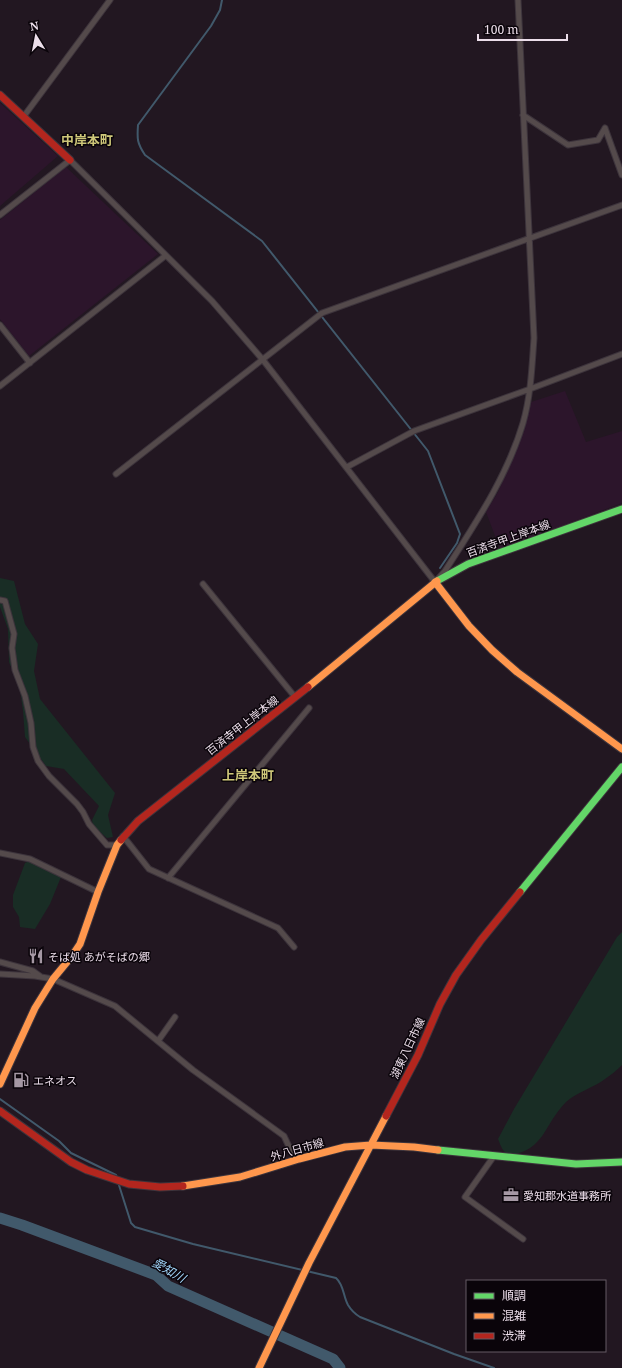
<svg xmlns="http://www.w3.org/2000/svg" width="622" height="1368" font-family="'Noto Serif','Noto Sans JP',serif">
<rect width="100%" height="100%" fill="#221721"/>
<path fill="#2c152b" d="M0 103 58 156 0 206Z
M66 167 158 254 29 356 0 319V220Z
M565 391 586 442 622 431V503L500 549 486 512 498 492 520 441 531 402Z"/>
<path fill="#192d25" d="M0 578 14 581 25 624 38 644 34 671 40 699 115 793 108 815 113 837 107 838 93 826 92 820 99 806 64 769 46 766 25 737 23 711 20 690 9 662 8 629 0 607Z
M29 861 61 877 50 904 35 929 20 927 19 917 13 907V895L25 863Z
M622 932V1065C617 1070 611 1075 605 1079 593 1088 577 1092 566 1102 544 1124 545 1150 510 1155 502 1152 501 1146 498 1139L514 1109 617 937Z"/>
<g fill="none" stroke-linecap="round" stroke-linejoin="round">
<path stroke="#41596b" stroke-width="2" d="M222 0 220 10 211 26 138 125C137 139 137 143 145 155L262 241 428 451 460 534 457 543 440 568
M0 1099 59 1141 71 1153 116 1175 117 1178
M118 1182 131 1223 135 1227 193 1244 336 1278C344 1285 343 1296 348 1305 351 1310 355 1314 360 1317L454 1354 494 1368"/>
<path stroke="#41596b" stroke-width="11" d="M0 1218 22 1225 156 1275 168 1286 333 1359 340 1368"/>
<defs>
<path id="street" d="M523 115 568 145 598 140 605 128
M24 116 110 0
M605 128 622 175
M0 215 70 160 212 301 263 360 435 582 445 571C475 524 507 477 523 423 531 395 532 366 534 338L518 0
M0 325 30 363
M0 386 165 256
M347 467 414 431 530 389 622 354
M116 474 322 313 622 205
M203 584 295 697
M0 600 5 601 14 634 12 648 15 670 25 696 31 723 33 747 38 761 49 776 77 804 83 812 89 824 107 845H117
M123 836 149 869 278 928 294 947
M0 853 30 859 98 892
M168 878 309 708
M0 962 33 971 40 976
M0 974 35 976 53 979 115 1006 193 1070 284 1136 292 1153 299 1159
M158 1041 175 1017
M494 1156 465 1197 523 1239"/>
<path id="fast" d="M437 581 468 564 622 509
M520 892 622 767
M438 1150 576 1164 622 1162"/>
<path id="slow" d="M435 582 469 626 492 650 517 672 622 749
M308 687 437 581
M0 1084 35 1008 53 979 72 956 80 944 98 892 117 845 121 840
M183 1186 240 1177 299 1159 345 1147 371 1145 414 1147 438 1150
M259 1368 309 1263 386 1116"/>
<path id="jam" d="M0 95 70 160
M121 840 138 821 308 687
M0 1111 71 1162 87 1170 129 1184 160 1187 183 1186
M386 1116 418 1055 440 1004 456 975 481 940 520 892"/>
</defs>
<use href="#street" stroke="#3d343c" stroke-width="7"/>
<use href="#fast" stroke="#3d343c" stroke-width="9"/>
<use href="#slow" stroke="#3d343c" stroke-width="9"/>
<use href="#jam" stroke="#3d343c" stroke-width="9"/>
<use href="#street" stroke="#544a4b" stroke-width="5"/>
<use href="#fast" stroke="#63d668" stroke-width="7"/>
<use href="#slow" stroke="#ff974d" stroke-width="7"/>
<use href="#jam" stroke="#b3261e" stroke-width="7"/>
</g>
<defs>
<symbol id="restaurant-bare" viewBox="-9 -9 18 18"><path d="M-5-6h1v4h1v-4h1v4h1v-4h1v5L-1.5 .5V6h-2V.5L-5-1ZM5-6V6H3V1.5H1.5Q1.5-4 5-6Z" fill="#a598a4" stroke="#0a040a" stroke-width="2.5" paint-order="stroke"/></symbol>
<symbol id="fuel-bare" viewBox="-9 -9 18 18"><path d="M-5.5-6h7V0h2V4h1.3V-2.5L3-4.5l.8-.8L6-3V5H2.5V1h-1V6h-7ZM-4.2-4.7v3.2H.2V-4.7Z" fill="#a598a4" stroke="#0a040a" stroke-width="2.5" paint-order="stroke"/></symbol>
<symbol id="office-bare" viewBox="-9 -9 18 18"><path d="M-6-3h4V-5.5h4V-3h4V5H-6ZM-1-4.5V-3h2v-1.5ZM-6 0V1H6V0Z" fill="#a598a4" stroke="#0a040a" stroke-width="2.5" paint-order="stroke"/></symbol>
</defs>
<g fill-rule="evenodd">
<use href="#restaurant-bare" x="25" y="945" width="22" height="22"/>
<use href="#fuel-bare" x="10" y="1069" width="22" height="22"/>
<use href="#office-bare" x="500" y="1184" width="22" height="22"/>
</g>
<g text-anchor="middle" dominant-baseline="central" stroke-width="3" stroke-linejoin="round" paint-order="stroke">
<g font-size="11" fill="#ecdeea" stroke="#0a040a">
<text transform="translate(508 538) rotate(-20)">百済寺甲上岸本線</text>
<text transform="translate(242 725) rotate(-38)">百済寺甲上岸本線</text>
<text transform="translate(407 1048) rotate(-65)">湖東八日市線</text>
<text transform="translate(297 1149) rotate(-16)">外八日市線</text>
</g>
<g font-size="11" fill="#ecdeea" stroke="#0a040a" text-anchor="start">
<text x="48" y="956">そば処 あがそばの郷</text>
<text x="33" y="1080">エネオス</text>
<text x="523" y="1195">愛知郡水道事務所</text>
</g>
<g font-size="12" font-style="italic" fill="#a2d6fb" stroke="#0a040a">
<text transform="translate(169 1270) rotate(30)">愛知川</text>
</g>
<g font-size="13" font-weight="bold" fill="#cec779" stroke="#0a040a">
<text x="87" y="140">中岸本町</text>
<text x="248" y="775">上岸本町</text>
</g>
</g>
<rect x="466" y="1280" width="140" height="72" fill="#0a040a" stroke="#645b64"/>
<rect x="474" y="1293" width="20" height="6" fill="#63d668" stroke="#645b64"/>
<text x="502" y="1300" font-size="12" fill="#ecdeea">順調</text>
<rect x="474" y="1313" width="20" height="6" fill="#ff974d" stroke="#645b64"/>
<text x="502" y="1320" font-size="12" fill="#ecdeea">混雑</text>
<rect x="474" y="1333" width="20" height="6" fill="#b3261e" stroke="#645b64"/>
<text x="502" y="1340" font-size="12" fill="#ecdeea">渋滞</text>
<g transform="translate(36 36) rotate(350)" stroke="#0a040a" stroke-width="3" paint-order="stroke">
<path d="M0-3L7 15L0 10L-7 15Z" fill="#ecdeea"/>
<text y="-6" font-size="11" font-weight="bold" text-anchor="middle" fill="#ecdeea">N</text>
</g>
<path d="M478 34v6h89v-6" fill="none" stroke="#ecdeea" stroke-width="2"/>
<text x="484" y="34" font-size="12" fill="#ecdeea" stroke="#0a040a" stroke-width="3" paint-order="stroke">100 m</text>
</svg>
